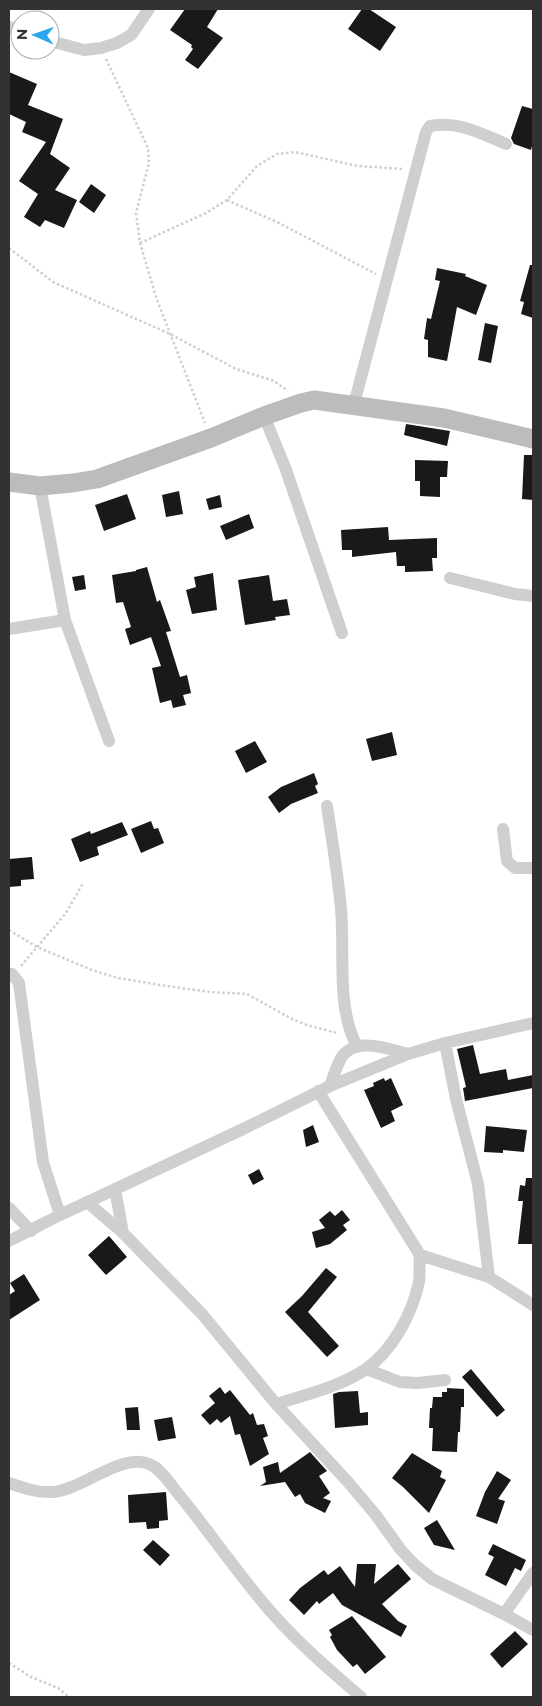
<svg xmlns="http://www.w3.org/2000/svg" width="542" height="1706" font-family="Montserrat,sans-serif">
<rect width="100%" height="100%" fill="#fff"/>
<path fill="#191919" d="M185 9H218L207 27 223 38 198 69 185 60 193 49 191 47 192 45 170 30Z
M362 9H369L396 27 380 51 348 29Z
M9 72 37 84 28 105 63 119 50 154 70 168 55 190 77 200 64 228 45 220 40 227 24 217 38 194 19 181 46 142 22 132 26 122 9 114Z
M522 106 533 109V142L531 150 514 144 511 138Z
M91 184 106 195 94 213 79 202Z
M530 265H533V318L521 314 524 302 520 301Z
M437 268 466 274 465 276 487 285 476 315 457 307 447 361 428 357V340L424 339 427 318 431 319 440 281 435 280Z
M485 323 498 326 491 363 478 360Z
M406 424 450 431 447 446 404 435Z
M524 455H533V500L522 499Z
M415 460 448 461 447 477H440V497L420 496V481H415Z
M179 491 183 514 166 517 162 495Z
M127 494 136 519 104 531 95 505Z
M220 495 222 507 209 510 206 499Z
M249 514 254 528 226 540 220 526Z
M388 527 389 540 437 538V558H432L433 571 405 572V566H397L396 552 352 557V550H342L341 530Z
M147 567 157 602 160 600 171 631 166 632 180 677 187 675 191 693 183 695 186 705 173 708 171 700 160 703 152 668 161 666 151 637 130 645 125 629 131 627 123 602 116 603 112 575 136 571V570Z
M213 573 217 610 192 614 186 590 196 587 194 577Z
M84 575 86 589 75 591 72 577Z
M269 575 273 601 287 599 290 615 275 617 276 620 245 625 238 580Z
M392 732 397 755 372 761 366 739Z
M255 741 267 762 246 773 235 751Z
M314 773 318 784 315 786 318 793 291 804 279 813 268 797 281 787Z
M151 821 154 829 158 828 164 843 141 853 131 829Z
M122 822 128 835 97 847 99 855 80 862 71 839 90 831 91 834Z
M32 857 34 879 21 880V886L9 887V859Z
M473 1045 480 1074 506 1069 508 1080 533 1075V1088L465 1101 463 1088 466 1087 457 1049Z
M384 1078 385 1081 391 1078 403 1105 391 1111 395 1121 381 1128 364 1090 374 1086 373 1083Z
M313 1125 319 1142 306 1147 303 1130Z
M486 1126 527 1130 524 1152 503 1150V1153L484 1152Z
M259 1169 264 1179 253 1185 248 1175Z
M526 1178H533V1244H518L523 1201H518L520 1185 525 1186Z
M342 1210 350 1220 343 1225 347 1230 330 1244 316 1248 312 1232 325 1228 319 1220 330 1211 335 1216Z
M109 1236 127 1257 106 1275 88 1255Z
M326 1268 337 1277 308 1312 339 1346 327 1357 285 1312 302 1296Z
M24 1274 40 1300 9 1320V1295L15 1291 10 1283Z
M471 1369 505 1410 497 1417 462 1377Z
M220 1387 225 1394 230 1390 250 1415 253 1413 257 1425 264 1424 268 1436 263 1438 269 1454 250 1466 240 1434 235 1435 230 1416 221 1423 217 1419 210 1425 201 1415 215 1403 209 1396Z
M447 1388 464 1389V1407H461L460 1432H458L457 1452 432 1451 433 1428H429L430 1408H432L433 1397H442V1392H447Z
M358 1391 360 1413 368 1412V1425L335 1428 333 1394 339 1392Z
M138 1407 140 1430H127L125 1408Z
M172 1417 176 1438 158 1441 154 1420Z
M310 1452 327 1471 319 1476 330 1493 323 1498 331 1501 325 1513 305 1503 300 1494 295 1497 285 1482 260 1486 266 1482 263 1467 278 1462 280 1473Z
M412 1453 442 1471 440 1477 446 1480 429 1513 403 1487 392 1478Z
M497 1471 511 1480 498 1499 505 1501 497 1524 476 1516 485 1492Z
M166 1492 168 1520 159 1521V1528L147 1529 146 1522 129 1523 128 1495Z
M437 1520 455 1550 434 1545 424 1528Z
M153 1540 170 1555 160 1566 143 1550Z
M493 1544 526 1560 521 1571 515 1568 506 1586 485 1575 494 1557 488 1554Z
M357 1564H376L374 1584 398 1564 411 1579 382 1604 398 1621 407 1626 401 1637 342 1605 333 1593 319 1604 317 1601 304 1615 289 1600 300 1588 324 1570 328 1575 340 1566 355 1587Z
M352 1616 386 1657 365 1674 357 1664 353 1667 337 1650 330 1637 332 1635 329 1630Z
M515 1631 528 1644 502 1668 490 1654Z"/>
<g fill="none" stroke-linecap="round" stroke-linejoin="round">
<path stroke="#cfcfcf" stroke-width="2.5" stroke-dasharray="2.5 2.5" stroke-linecap="butt" d="M106 59 148 148 149 163 136 213 140 243 157 300 205 423
M227 200 279 223 376 274
M140 243 206 213 227 200 257 166 277 154 295 152 358 166 403 169
M9 248 53 282 170 334 236 369 274 381 288 391
M9 930 37 947 92 970 118 978 160 985 210 992 247 994 292 1019 307 1025 337 1033
M21 966 66 913 83 883
M9 1663 31 1677 58 1688 69 1697"/>
<path stroke="#cfcfcf" stroke-width="12" d="M9 27 20 31
M50 41 84 50 101 48 117 43 131 35 149 9
M354 404 426 132 430 126C460 121 479 133 506 144
M264 416 285 467 342 633
M40 486 65 620 109 741
M450 578 515 594 533 596
M9 629 65 620
M327 806C332 840 338 875 341 909 345 952 336 1008 357 1046
M503 829 507 861 515 868H533
M9 974H12L19 983 43 1162 60 1215
M445 1043 456 1099 478 1184 489 1277
M330 1086C333 1077 336 1068 340 1060 353 1035 388 1049 408 1054
M115 1189 123 1233
M87 1202 123 1233 202 1314 276 1404 348 1482 375 1514 401 1550 415 1565 432 1579 504 1614 533 1630
M9 1208 31 1231
M9 1241 60 1215 241 1130 330 1086 408 1054 445 1043 533 1023
M420 1255 489 1277 533 1305
M366 1369 400 1382 418 1383 445 1380
M276 1404C305 1395 342 1386 366 1369 393 1350 412 1314 419 1282 420 1274 419 1264 420 1255L318 1091
M9 1483C23 1488 37 1493 53 1492 82 1490 122 1452 149 1464 160 1468 169 1482 176 1491 205 1526 231 1564 260 1599 289 1635 326 1667 361 1697
M504 1614 533 1573"/>
<path stroke="#bcbcbc" stroke-width="19" d="M9 482 40 486 73 483 97 479 211 438 264 416 301 403 314 400 444 418 533 439"/>
</g>
<rect width="542" height="1706" fill="none" stroke="#323232" stroke-width="20"/>
<g transform="translate(35 35) rotate(272)"><circle r="24" fill="#ffffff" stroke="#adadad"/>
<path d="M0-4L9 19L0 12L-9 19Z" fill="#2ba7f2"/>
<text y="-8" font-size="14" font-weight="bold" text-anchor="middle" fill="#323232">N</text>
</g>
</svg>
